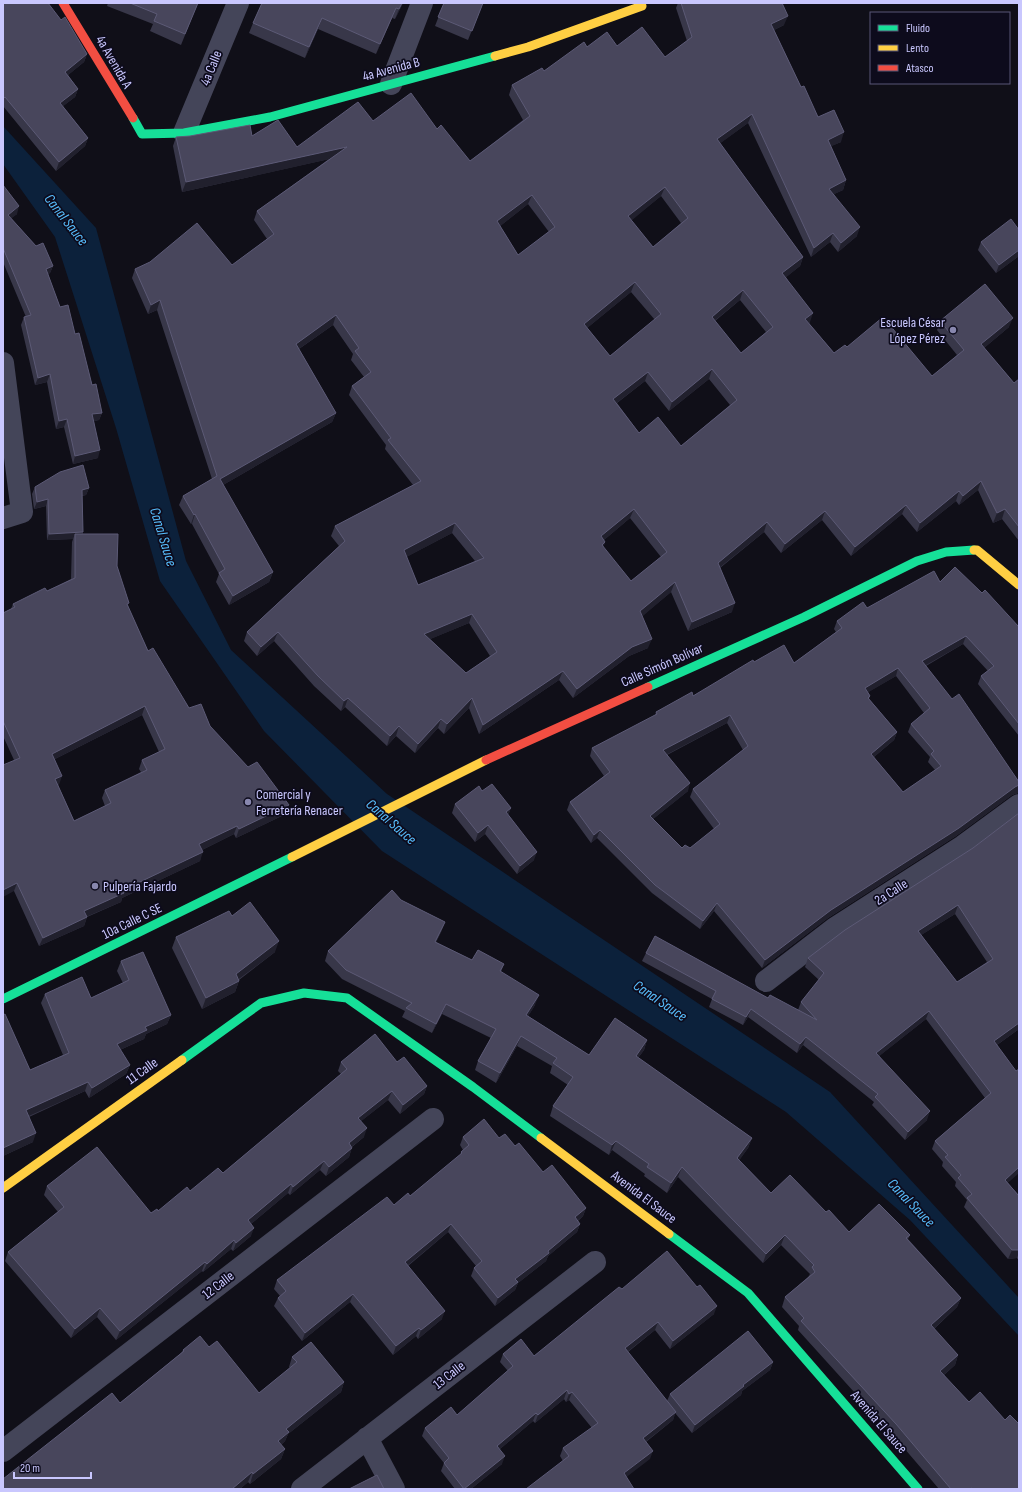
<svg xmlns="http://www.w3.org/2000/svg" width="1022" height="1492" font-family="'Sofia Sans Condensed',sans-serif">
<rect width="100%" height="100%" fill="#100f18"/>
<path fill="#0c213b" d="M3 126 96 228 186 561 231 650 387 794 830 1092 1019 1298V1336L910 1220 786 1112 382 851 264 731 160 581 116 428 55 237 3 164Z"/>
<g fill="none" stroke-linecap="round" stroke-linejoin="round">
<path stroke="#444559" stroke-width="22" d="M391 84 422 3
M184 133 238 3
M3 363 22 512 3 518
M766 981 835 928 963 846 1019 805
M367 1438 394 1489
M3 1451 433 1119
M302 1489 595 1262"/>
<path stroke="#16e098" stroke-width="9" d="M133 118 142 134 184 133 270 117 495 56
M648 687 804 617 917 561 946 552 974 550
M3 999 292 857
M182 1060 261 1003 304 993 347 998 473 1087 541 1138
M669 1234 748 1293 918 1489"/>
<path stroke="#ffcf43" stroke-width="9" d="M495 56 528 47 642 6
M974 550H977L1019 585
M292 857 486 760
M541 1138 669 1234
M3 1188 182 1060"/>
<path stroke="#f24e42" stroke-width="9" d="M63 3 133 118
M486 760 648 687"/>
</g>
<path fill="#383749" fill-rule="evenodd" d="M3 3 87 54 84 62 68 75 78 89 75 97 63 106 88 138 85 146 56 171 3 106Z
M108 3H198L181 45 150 31 153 24 107 6Z
M262 3H403L395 19 392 18 376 54 318 29 305 58 249 33 253 23Z
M444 3H483L468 40 435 26Z
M678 3H782L784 25 774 30 801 87 818 117 841 142 831 146 846 180 843 190 834 194 857 236 838 252 830 242 811 257 748 123 720 143 803 257 800 266 786 277 810 322 809 323 834 353 847 347 932 376 957 355 937 330 940 321 1009 327 984 348 1014 383 1019 379V541L1002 519 993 523 978 490 959 505 956 501 917 532 902 514 851 556 822 520 781 553 764 532 720 568 732 612 688 631 671 592 642 616 648 648 629 656 573 698 559 680 479 734 469 708 444 734 438 728 415 753 396 736 387 746 345 707 341 711 314 686 274 641 257 656 244 641 247 632 339 546 331 536 335 526 413 485 385 449 386 445 349 395 352 386 364 377 351 360 353 354 333 325 299 349 336 413 332 422 223 485 273 572 269 582 229 605 216 582 219 574 192 524H191L179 505 183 496 212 479 157 310 148 314 132 278 135 269 232 265 267 239 254 220 257 211 329 159 182 192 173 146 176 137 252 136 297 147 373 121 437 129 470 161 523 120 509 95 512 85 544 71 587 47 617 46 665 57 687 41 676 8ZM661 196 681 223 653 247 631 220ZM528 204 549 232 518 255 500 226ZM631 292 655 320 610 356 587 328ZM740 300 766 332 741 353 715 321ZM709 379 730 405 681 446 639 433 617 403 645 381 669 411ZM630 518 661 557 631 581 603 548 605 542 604 540ZM452 533 475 561 418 585 406 557ZM469 623 490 656 466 673 430 639Z
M3 185 17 214 11 218 53 266 50 273 48 274 60 307 75 334 102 413 99 420 94 421 98 458 73 464 64 427 56 429 47 382 35 385 21 325 24 317H26L3 262Z
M1019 230V256L996 273 978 250 981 242Z
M35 487 89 488 86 495 82 496 83 534 117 566 128 607 148 651 189 708 210 726 286 814 236 838 234 834 202 850 200 861 122 898 121 902 87 917 84 926 39 946 14 891V760L3 736V613L11 609 13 604 47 591 71 579 72 542 73 539 47 540 46 506 34 509 32 494ZM142 715 159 752 142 760 139 769 141 772 105 790 102 798 105 806 74 821 58 785H59L55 759Z
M940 582 982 593 1019 627V736L978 684 981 676 988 671 963 644 926 666 1018 793 1012 795 956 836 828 918 762 968 714 911 700 929 652 893 597 838 591 843 567 810 570 802 604 776 590 756 592 748 655 716 656 712 693 696 754 662 794 663 836 632 834 629 837 621 867 608ZM896 676 924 713 911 724 908 732 930 757 928 762 935 770 903 792 874 757 894 740 897 732 869 699 870 696 868 692ZM727 723 743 750 693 789 690 797 714 829 690 848H682L653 819 688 791 667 755Z
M482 791 511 808 508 815 534 860 517 874 485 834 475 842 452 813 455 804Z
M1019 813V1029L997 1045 1008 1183 1019 1196V1261L1017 1258 1008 1259 964 1207 967 1200 955 1186 956 1182 942 1166 943 1162 932 1149 935 1141 985 1098 926 1019 879 1056 927 1120 905 1140 872 1105 874 1102 803 1045 797 1053 748 1017 743 1025 709 1007 712 999 642 961 646 953 768 998 798 1010 801 1002 819 980 805 967 808 958 973 848ZM955 914 987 962 957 982 921 935Z
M401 900 445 922 441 932 436 942 472 960 504 964 501 972 535 1005 528 1016 589 1055 647 1040 644 1050 638 1058 752 1138 748 1148 739 1160 771 1193 826 1212 849 1232 910 1235 908 1239 961 1298 957 1307 934 1329 958 1355 955 1365 944 1375 1019 1489H939L892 1434 798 1330 799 1326 782 1307 785 1297 808 1277 810 1274 781 1245 763 1263 678 1177 667 1193 644 1176 645 1174 612 1150 609 1155 550 1116 553 1106 568 1085 550 1073 552 1066 517 1046 496 1083 475 1070 478 1061 491 1038 442 1014 432 1033 402 1017 405 1011 342 979 325 961 328 951Z
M232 916 275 952 239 980V981L235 992 202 1009 172 948 176 937Z
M121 961 171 1015 167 1024 146 1034 144 1039 120 1050 130 1065 126 1074 89 1098 85 1091 29 1117 33 1142 3 1156 30 1070 63 1055 41 1003 45 994 91 998 123 983 117 971Z
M341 1062H397L427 1086 424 1094 400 1114 388 1100 361 1121 364 1137 352 1147 349 1157 326 1176 320 1170 290 1195 288 1193 251 1224V1236L233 1251 231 1249 203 1272 202 1271 116 1340 97 1317 71 1338 5 1261 8 1252 58 1212 44 1195 47 1186 151 1213 158 1211 190 1191 223 1173 341 1074 338 1071Z
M463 1137 499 1138 515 1146 543 1172 586 1208 583 1216 578 1221 580 1224 577 1232 548 1256 546 1261 518 1283 515 1290 495 1306 471 1276 474 1268 476 1266 448 1232 408 1266 442 1319 418 1339 416 1336 393 1355 350 1302 302 1341 274 1306 278 1298 280 1296 274 1289 277 1280 394 1205 410 1196 460 1156 461 1152 463 1150 460 1145Z
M622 1289 714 1314 670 1349 655 1330 628 1352 667 1401 670 1394 773 1362 770 1370 742 1391 741 1395 692 1433 675 1413 673 1420 646 1442 650 1459 563 1461 560 1456 563 1448 592 1428 569 1400 566 1402 564 1399 535 1423 533 1421 500 1449 502 1464 471 1489H455L441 1471 444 1463 422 1436 425 1428 457 1415 508 1371 500 1362 503 1354 534 1356Z
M209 1347 259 1393 290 1368 289 1367 292 1357 344 1382 341 1392 288 1434 285 1441 281 1445 285 1449 281 1459 250 1484 248 1482 240 1489H3L120 1403 181 1353 183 1350Z"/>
<path fill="#21202d" d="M402 3H403L395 19 399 9Z
M396 8 392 18 376 54 380 44Z
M788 16 784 25 768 33 771 24Z
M322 18 318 29 305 58 309 47Z
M87 54 84 62 62 80 65 72Z
M78 89 75 97 57 111 60 103Z
M752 114 748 123 714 148 717 139Z
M844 132 841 142 825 149 828 140Z
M88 138 85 146 56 171 59 162Z
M347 147 343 156 182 192 186 182Z
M846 180 843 190 826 198 829 189Z
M665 187 661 196 625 226 628 216Z
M532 195 528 204 494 231 497 221Z
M19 206 17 214 6 223 8 215Z
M860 227 857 236 838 252 841 243Z
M833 233 830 242 811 257 814 248Z
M1019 250V256L996 273 999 265Z
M803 257 800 266 779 283 782 273Z
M53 266 50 273 43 276 46 269Z
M635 282 631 292 581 333 584 324Z
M743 290 740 300 708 326 712 317Z
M160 300 157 310 148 314 151 305Z
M813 313 810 322 802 328 805 319Z
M336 315 333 325 293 353 296 344Z
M1013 318 1009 327 978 353 981 344Z
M712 369 709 379 669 411 672 402Z
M648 372 645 381 610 408 613 399Z
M50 374 47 382 35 385 38 378Z
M102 413 99 420 89 422 92 414Z
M336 413 332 422 216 489 220 479Z
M67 419 64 427 56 429 59 421Z
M100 450 98 458 73 464 75 456Z
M981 481 978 490 959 505 963 496Z
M89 488 86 495 79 496 82 490Z
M959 491 956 501 917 532 920 523Z
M48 499 46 506 34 509 37 502Z
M906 505 902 514 851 556 855 547Z
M634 509 630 518 597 546 601 536Z
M1005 509 1002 519 993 523 997 513Z
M825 511 822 520 781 553 785 544Z
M195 514 192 524H191L194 515Z
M767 522 764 532 714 572 718 563Z
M455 523 452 533 401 560 404 550Z
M83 532 81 539 75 534 73 539 47 540 49 534Z
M605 542 602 552V545Z
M273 572 269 582 229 605 233 596Z
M675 582 671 592 637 621 640 611Z
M735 603 732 612 688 631 692 622Z
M472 614 469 623 421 643 424 634Z
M278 632 274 641 257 656 261 647Z
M966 636 963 644 919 669 922 661Z
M652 639 648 648 629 656 573 698 577 689 632 647Z
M898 668 896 676 862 696 865 688Z
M563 671 559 680 479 734 483 725Z
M348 698 345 707 341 711 344 701Z
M472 698 469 708 444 734 447 724Z
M145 706 142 715 49 762 52 754Z
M730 715 727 723 660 758 663 750Z
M441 719 438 728 415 753 418 744Z
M399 726 396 736 387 746 390 736Z
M897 732 894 740 868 762 871 754Z
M62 776 59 785 52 788 55 779Z
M690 783 688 791 647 824 650 816Z
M1019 785V789L1018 793 1012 795 956 836 828 918 762 968 765 960 831 910 1015 787Z
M289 805 286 814 236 838 239 829Z
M511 808 508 816 506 812Z
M488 825 485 834 475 842 478 833Z
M237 826 234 834 196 853 199 844Z
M600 830 597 838 591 843 594 835Z
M203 852 200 861 122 898 121 902 81 919 84 911 123 890Z
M537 852 534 860 517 874 520 866Z
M17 883 14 891 3 897V890Z
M717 903 714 911 700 929 703 921Z
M958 905 955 914 915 939 918 931Z
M87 917 84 926 39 946 43 938Z
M445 922 441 932 431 952 435 942Z
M279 941 275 952 232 984 239 981 235 992 202 1009 206 998 236 974Z
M539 995 535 1005 523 1025 526 1015Z
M446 1004 442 1014 432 1033 436 1024Z
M751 1009 748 1017 743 1025 746 1017Z
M929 1011 926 1019 873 1061 876 1053Z
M171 1015 167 1024 146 1034 144 1039 113 1053 117 1044 145 1027Z
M1019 1023V1029L991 1049 994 1041Z
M521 1036 517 1046 496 1083 500 1073Z
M806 1037 803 1045 797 1053 800 1044Z
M647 1040 644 1050 632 1066 636 1056Z
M130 1065 126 1074 89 1098 92 1088Z
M88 1082 85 1091 22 1119 26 1110Z
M427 1086 424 1094 400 1114 403 1105Z
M392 1091 388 1100 355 1126 358 1118Z
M930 1111 927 1120 905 1140 908 1132Z
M367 1128 364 1137 345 1152 349 1143Z
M36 1133 33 1142 3 1156V1148Z
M752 1138 748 1148 734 1168 737 1158Z
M616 1141 612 1150 609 1155 612 1145Z
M352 1148 349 1157 326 1176 329 1167Z
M324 1161 320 1170 290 1195 293 1187Z
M682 1167 678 1177 667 1193 671 1183Z
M1019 1167V1173L1002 1188 1005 1180Z
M291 1184 288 1193 245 1229 248 1220Z
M586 1208 583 1216 572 1225 575 1217Z
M451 1224 448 1232 402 1270 405 1262Z
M580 1224 577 1232 548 1256 546 1261 518 1283 515 1290 495 1306 498 1298 515 1279 548 1251Z
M254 1228 251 1236 233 1251 236 1243Z
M785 1235 781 1245 763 1263 766 1254Z
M234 1240 231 1249 203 1272 207 1264Z
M1012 1250H1019V1252L1017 1258 1008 1259Z
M205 1262 202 1271 116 1340 120 1331Z
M353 1294 350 1302 302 1341 305 1333Z
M961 1298 957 1307 927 1335 931 1325Z
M717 1306 714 1314 670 1349 673 1341Z
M100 1308 97 1317 71 1338 75 1329Z
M445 1311 442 1319 418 1339 421 1330Z
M658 1322 655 1330 622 1356 625 1348Z
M419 1328 416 1336 393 1355 396 1346Z
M958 1355 955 1365 937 1381 940 1371Z
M773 1362 770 1370 742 1391 741 1395 692 1433 695 1425 743 1385Z
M344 1382 341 1392 288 1434 285 1441 274 1451 278 1441 286 1429Z
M567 1390 564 1399 535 1423 538 1415Z
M572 1392 569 1400 566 1402 569 1394Z
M676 1412 673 1420 640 1446 643 1438Z
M536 1413 533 1421 494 1454 497 1446Z
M285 1449 281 1459 250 1484 253 1474Z
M653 1451 650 1459 620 1482 624 1473Z
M505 1456 502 1464 471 1489H464Z
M252 1472 248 1482 240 1489H232Z"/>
<path fill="#48465c" stroke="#5c5a76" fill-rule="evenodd" d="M3 3H48L61 20 65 17 87 54 65 72 78 89 60 103 88 138 59 162 5 97 3 99Z
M130 3H198L185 34 154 21 157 14Z
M262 3H402L399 9 396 8 380 44 322 18 309 47 253 23Z
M444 3H483L472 31 438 17Z
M681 3H782L788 16 771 24 801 87 804 86 818 117 834 110 844 132 828 140 846 180 829 189 860 227 841 243 833 233 814 248 752 114 717 139 803 257 782 273 813 313 805 319 834 353 845 345 847 347 883 317 932 376 964 350 940 321 985 284 1013 318 981 344 1014 383 1019 379V527L1005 509 997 513 981 481 963 496 959 491 920 523 906 505 855 547 825 511 785 544 767 522 718 563 735 603 692 622 675 582 640 611 652 639 632 647 577 689 563 671 483 725 472 698 447 724 441 719 418 744 399 726 390 736 348 698 344 701 318 676 278 632 261 647 247 632 345 541 335 526 421 481 388 440 391 438 352 386 371 372 355 351 359 348 336 315 296 344 336 413 220 479 273 572 233 596 219 573 225 569 195 514 194 515 183 496 217 476 160 300 151 305 135 269 150 262 197 223 232 265 274 234 257 211 347 147 186 182 176 137 190 136 250 125 252 136 278 120 297 147 358 102 373 121 411 93 437 129 441 125 470 161 530 116 512 85 542 68 544 71 584 42 587 47 607 32 617 46 642 27 665 57 692 37ZM665 187 688 218 653 247 628 216ZM532 195 555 227 518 255 497 221ZM635 282 661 314 610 356 584 324ZM743 290 773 327 741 353 712 317ZM712 369 737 400 681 446 658 417 639 433 613 399 648 372 672 402ZM634 509 667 552 631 581 602 545 605 542 601 536ZM455 523 484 558 418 585 404 550ZM472 614 497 652 466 673 424 634Z
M3 185 19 206 8 215 36 246 43 243 53 266 46 269 60 307 68 305 75 334 79 333 92 385 96 384 102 413 92 414 100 450 75 456 67 419 59 421 50 374 38 378 24 317 31 315 3 248Z
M1011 219 1019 230V250L999 265 981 242Z
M83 465 89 488 82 490 83 532 49 534 48 499 37 502 35 487 60 472Z
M75 534H118L117 566 129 603 127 604 148 651 153 648 189 708 201 704 210 726 248 767 257 762 289 805 239 829 237 826 199 844 203 852 123 890 124 893 84 911 87 917 43 938 17 883 3 890V765L20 758 3 721V613L15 607 13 604 45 588 47 591 75 578ZM145 706 165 749 142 760 147 770 105 790 111 803 74 821 55 779 62 776 52 754Z
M955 567 982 593 985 590 1019 627V724L981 676 994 666 966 636 922 661 952 699 959 694 1019 782V785L1015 787 959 828 831 910 765 960 717 903 703 921 655 885 600 830 594 835 570 802 610 772 592 748 657 714 656 712 692 692 693 696 753 660 754 662 784 645 794 663 842 628 837 621 863 602 867 608 934 571 940 582ZM898 668 930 708 911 724 934 751 931 754 941 766 903 792 871 754 897 732 868 698 870 696 865 688ZM730 715 748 746 693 789 720 824 690 848 685 845 682 848 650 816 690 783 663 750Z
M492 784 511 808 506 812 537 852 520 866 488 825 478 833 455 804 479 786 482 791Z
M1019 813V1023L994 1041 1016 1071 1019 1069V1167L1005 1180 1019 1196V1250H1012L967 1198 972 1194 958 1178 961 1175 945 1157 948 1155 935 1141 991 1093 929 1011 876 1053 930 1111 908 1132 875 1097 878 1094 806 1037 800 1044 751 1009 746 1017 712 999 716 991 646 953 655 936 768 998 770 995 817 1020 801 1002 824 973 808 958 845 930 973 848ZM958 905 993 959 957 982 918 931Z
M392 890 401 900 445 922 435 942 472 960 478 950 504 964 500 971 539 995 526 1015 589 1055 615 1018 647 1040 636 1056 752 1138 737 1158 771 1193 790 1175 826 1212 829 1210 849 1232 879 1204 910 1235 906 1238 961 1298 931 1325 958 1355 940 1371 969 1402 980 1392 1005 1420 1010 1415 1019 1424V1489H973L972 1488 970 1489H951L896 1424 801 1321 804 1318 785 1297 815 1272 812 1267 814 1265 785 1235 766 1254 682 1167 671 1183 647 1167 649 1164 616 1141 612 1145 553 1106 573 1077 553 1063 557 1058 521 1036 500 1073 478 1061 496 1029 446 1004 436 1024 406 1008 412 1003 346 970 328 951Z
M250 902 279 941 236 974 239 981 206 998 176 937 229 911 232 916Z
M143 952 171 1015 145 1027 147 1030 117 1044 130 1065 92 1088 88 1082 26 1110 36 1133 3 1148V1015L5 1014 30 1070 69 1053 45 994 82 977 91 998 129 980 121 961Z
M375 1034 397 1062 404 1057 427 1086 403 1105 392 1091 358 1118 367 1128 349 1143 352 1148 329 1167 324 1161 293 1187 291 1184 248 1220 254 1228 236 1243 234 1240 207 1264 205 1262 120 1331 100 1308 75 1329 8 1252 64 1207 47 1186 97 1147 151 1213 157 1209 158 1211 187 1187 190 1191 218 1168 223 1173 347 1069 341 1062Z
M484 1119 499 1138 505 1134 515 1146 519 1143 543 1172 552 1165 586 1208 575 1217 580 1224 548 1251 549 1253 515 1279 518 1282 498 1298 474 1268 482 1261 451 1224 405 1262 445 1311 421 1330 419 1328 396 1346 353 1294 305 1333 278 1298 286 1291 277 1280 387 1197 394 1205 408 1193 410 1196 462 1153 461 1152 469 1145 463 1137Z
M667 1251 697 1287 700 1285 717 1306 673 1341 658 1322 625 1348 676 1412 643 1438 653 1451 624 1473 634 1489H526L569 1456 563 1448 598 1423 572 1392 569 1394 567 1390 538 1415 536 1413 497 1446 505 1456 464 1489 444 1463 449 1458 425 1428 451 1407 457 1415 513 1366 503 1354 521 1339 534 1356 619 1287 622 1289Z
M748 1331 773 1362 743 1385 744 1386 695 1425 670 1394Z
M200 1336 209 1347 217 1341 259 1393 297 1362 292 1357 311 1342 344 1382 286 1429 289 1432 278 1441 285 1449 253 1474 252 1472 232 1489H3V1479L112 1393 120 1403 184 1351 183 1350Z
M377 1475 384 1489H349Z"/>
<g fill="#8887ae" stroke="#0d0b1c" stroke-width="1.5">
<circle cx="953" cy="330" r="4"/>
<circle cx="248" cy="802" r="4"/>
<circle cx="95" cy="886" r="4"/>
</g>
<g text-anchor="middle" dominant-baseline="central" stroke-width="3.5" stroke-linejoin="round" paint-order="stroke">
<g font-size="14" fill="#c9c7fe" stroke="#0d0b1c">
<text transform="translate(114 62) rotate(60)">4a Avenida A</text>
<text transform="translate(211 68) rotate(-68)">4a Calle</text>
<text transform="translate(391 69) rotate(-15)">4a Avenida B</text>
<text transform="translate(662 665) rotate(-24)">Calle Simón Bolívar</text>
<text transform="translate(891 892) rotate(-33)">2a Calle</text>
<text transform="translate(132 921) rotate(-26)">10a Calle C SE</text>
<text transform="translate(142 1071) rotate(-36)">11 Calle</text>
<text transform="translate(644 1197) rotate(37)">Avenida El Sauce</text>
<text transform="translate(218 1285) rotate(-38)">12 Calle</text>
<text transform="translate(449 1375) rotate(-38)">13 Calle</text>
<text transform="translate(879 1422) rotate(49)">Avenida El Sauce</text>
</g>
<g font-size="14" fill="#c9c7fe" stroke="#0d0b1c" text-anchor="start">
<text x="945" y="322" text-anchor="end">Escuela César<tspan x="945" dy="16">López Pérez</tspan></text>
<text x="256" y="794">Comercial y<tspan x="256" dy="16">Ferretería Renacer</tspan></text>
<text x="103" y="886">Pulpería Fajardo</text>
</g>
<g font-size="15" font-style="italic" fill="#57bdfc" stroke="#0d0b1c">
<text transform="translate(66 220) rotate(52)">Canal Sauce</text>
<text transform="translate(163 537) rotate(73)">Canal Sauce</text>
<text transform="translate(391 822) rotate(41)">Canal Sauce</text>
<text transform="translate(660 1001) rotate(34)">Canal Sauce</text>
<text transform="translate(911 1203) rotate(46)">Canal Sauce</text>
</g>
</g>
<rect width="1022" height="1492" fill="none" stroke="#c9c7fe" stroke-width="8"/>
<rect x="870" y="12" width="140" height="72" fill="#0d0b1c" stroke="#585676"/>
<rect x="878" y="25" width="20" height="6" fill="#16e098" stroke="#585676"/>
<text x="906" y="32" font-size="12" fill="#c9c7fe">Fluido</text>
<rect x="878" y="45" width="20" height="6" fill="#ffcf43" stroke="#585676"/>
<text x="906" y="52" font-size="12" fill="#c9c7fe">Lento</text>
<rect x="878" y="65" width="20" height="6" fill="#f24e42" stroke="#585676"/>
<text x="906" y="72" font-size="12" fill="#c9c7fe">Atasco</text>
<path d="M14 1472v6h77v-6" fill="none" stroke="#c9c7fe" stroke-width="2"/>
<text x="20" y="1472" font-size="12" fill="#c9c7fe" stroke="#0d0b1c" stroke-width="3" paint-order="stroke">20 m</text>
</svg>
